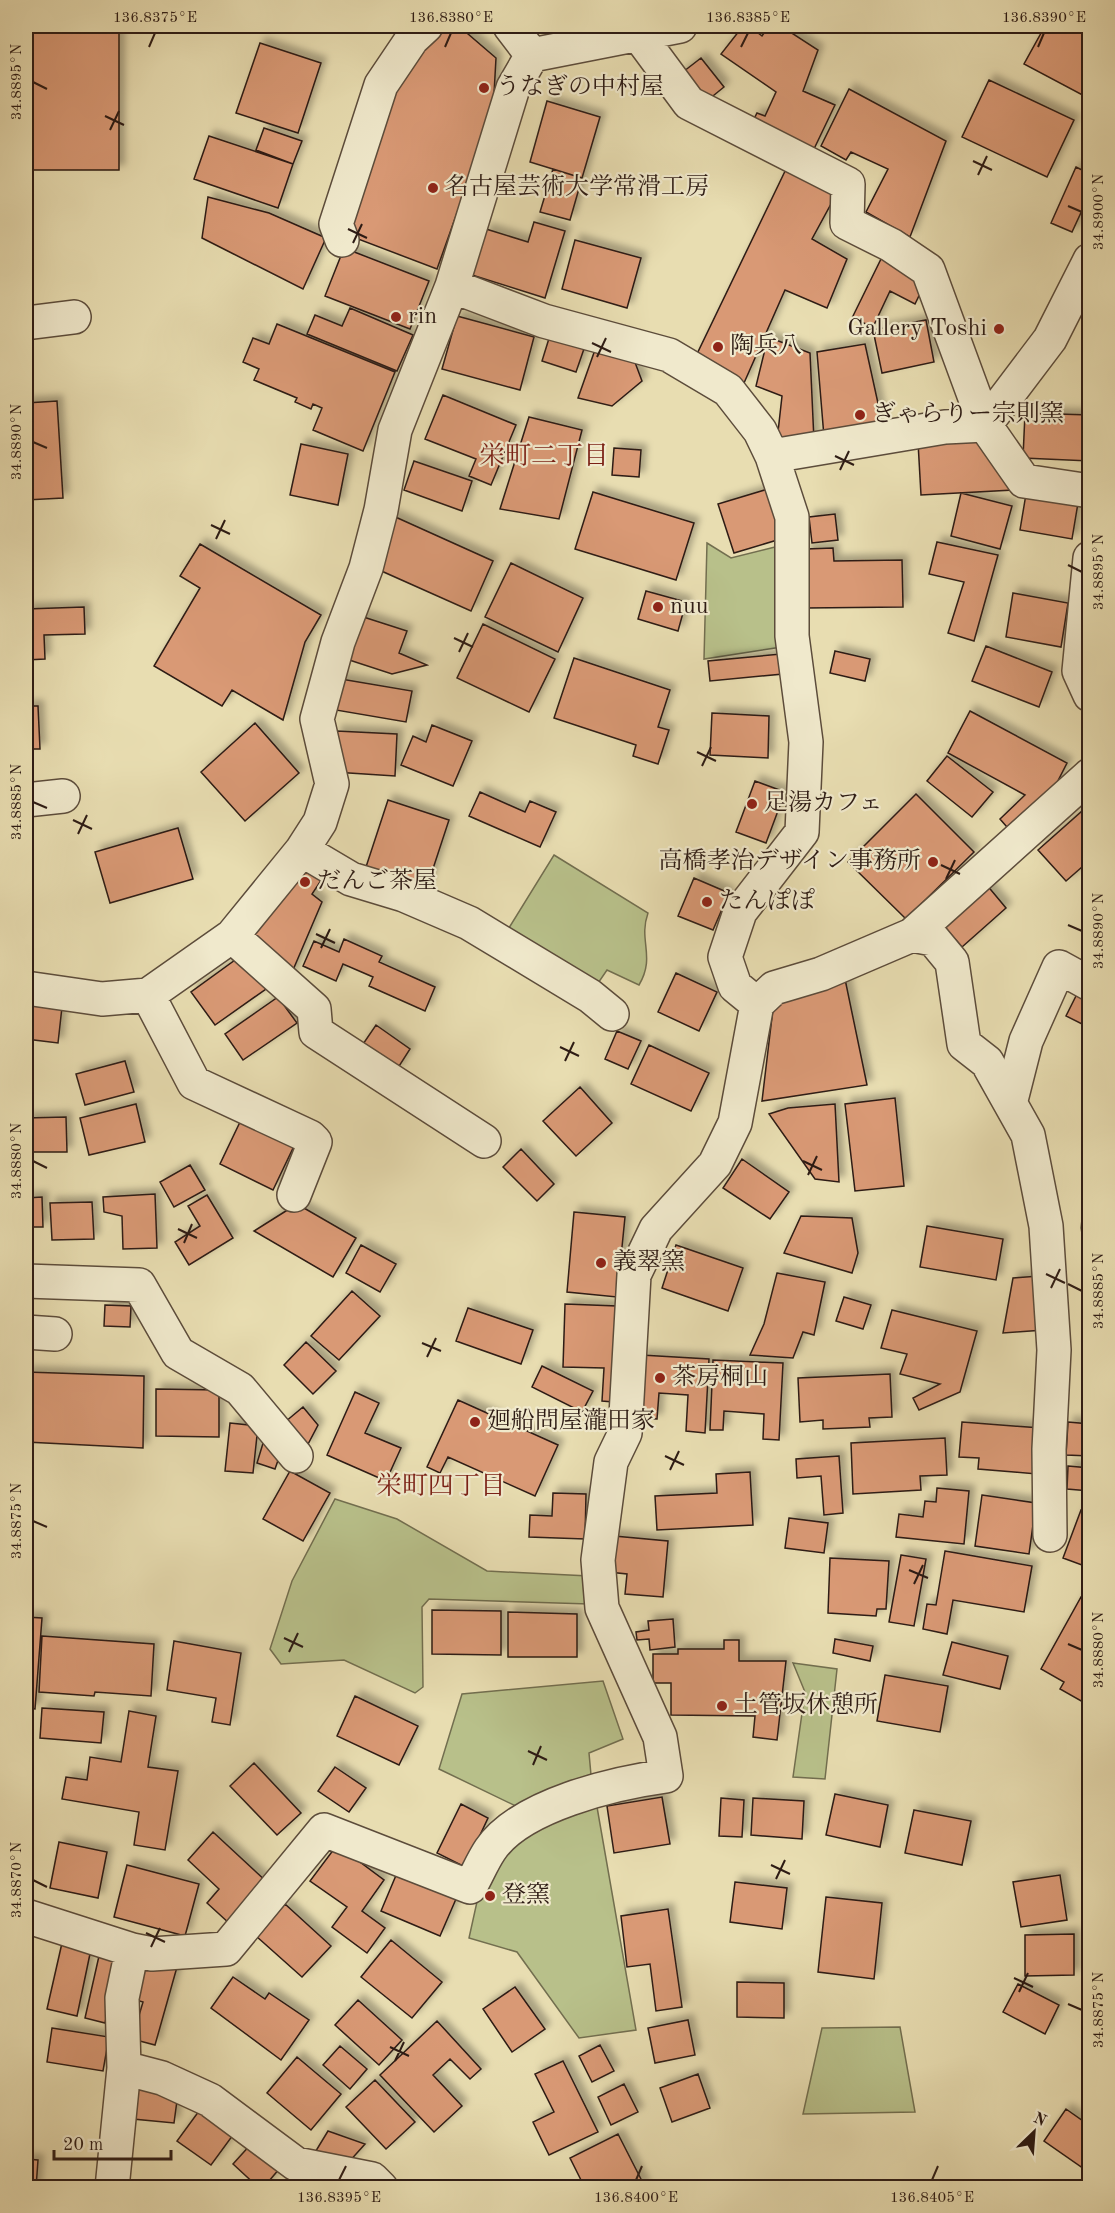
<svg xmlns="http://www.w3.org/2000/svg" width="1115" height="2213" font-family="'Old Standard TT','Noto Serif JP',serif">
<defs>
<filter id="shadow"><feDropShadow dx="5.5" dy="-5.5" stdDeviation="3" flood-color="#0004"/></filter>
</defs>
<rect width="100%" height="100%" fill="#e8ddb1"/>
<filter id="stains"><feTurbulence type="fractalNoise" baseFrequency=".00333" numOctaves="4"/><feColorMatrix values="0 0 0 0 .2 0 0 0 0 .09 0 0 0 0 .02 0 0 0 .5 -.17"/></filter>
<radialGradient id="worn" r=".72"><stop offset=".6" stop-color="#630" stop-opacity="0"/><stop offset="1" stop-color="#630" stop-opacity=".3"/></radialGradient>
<path fill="#b8c08a" stroke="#726e4f" stroke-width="1.5" d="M707 543 731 558 783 545 788 646 704 659Z
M554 855 648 913C638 941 656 956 639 985L607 970 592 992 504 936Z
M1085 1193H1089V1273L1081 1228Z
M335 1499 397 1519 487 1571 589 1576V1604L429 1599 422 1607 423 1687 415 1693 344 1660 281 1664 270 1649 292 1581Z
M793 1663 837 1669 825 1779 793 1777 805 1692Z
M603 1681 623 1739 589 1753 592 1786 524 1810 439 1769 462 1694Z
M597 1807 636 2030 579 2038 517 1952 469 1938 480 1888 531 1822Z
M900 2027 915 2112 803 2114 822 2028Z"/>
<path fill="#d99974" stroke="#2d1b14" stroke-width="1.5" filter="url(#shadow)" d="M429 26 461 28 496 58 493 112 437 269 358 239 350 210 410 48Z
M743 26H749L762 36 769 26H781L818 50 803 91 835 105 813 151 752 123 757 113 765 116 776 92 721 54Z
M1045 26H1074L1090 33V99L1024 64Z
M26 33H119V170H26Z
M260 43 321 63 298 133 236 113Z
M701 58 724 87 703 104 679 75Z
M989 80 1074 120 1047 177 962 137Z
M849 89 946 141 910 237 866 212 888 169 851 152 846 160 821 146Z
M547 101 600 117 582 178 530 162Z
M264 128 302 141 293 164 256 150Z
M209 136 293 164 278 208 194 179Z
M788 165 838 191 812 239 847 259 827 308 785 290 744 383 696 356Z
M1076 167 1090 174V193L1072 232 1051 223Z
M553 169 582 178 570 220 540 212Z
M208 197 269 213 326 238 303 289 202 238Z
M534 222 565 231 545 298 472 275 486 229 528 242Z
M575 240 641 258 627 308 562 289Z
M344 248 429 281 410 329 325 296Z
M882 257 927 279 915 304 890 291 873 327 852 318Z
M350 308 413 335 397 371 307 334 315 315 342 326Z
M457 316 534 337 520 390 442 369Z
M926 320 934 362 882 373 873 330Z
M277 324 395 372 363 451 313 430 322 408 313 404 311 409 295 402 297 398 254 380 259 369 243 362 253 338 269 344Z
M1086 327H1090V361H1085Z
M551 332 586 343 576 372 542 361Z
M768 337 810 353 814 441H777L782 396 756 386Z
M865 344 883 426 824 437 817 352Z
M596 347 633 357 642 381 612 406 578 398Z
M443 395 516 425 491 485 469 476 476 459 425 439Z
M57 401 63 498 26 500V403Z
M1025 413 1090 415V461L1023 458Z
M529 417 582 430 559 519 500 509Z
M987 441 1013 490 921 495 918 442Z
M301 444 348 454 338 505 290 495Z
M614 448 641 450 639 477 612 475Z
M414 461 472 481 462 511 404 490Z
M1027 488 1079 497 1072 539 1020 530Z
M768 489 784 538 734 553 718 504Z
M593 492 694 523 676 580 575 549Z
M961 493 1012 506 1000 549 951 536Z
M835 514 838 540 812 543 809 517Z
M391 515 493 561 471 611 368 565Z
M937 542 998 555 974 641 948 633 964 582 929 574Z
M200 544 321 615 305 642 283 720 232 690 222 706 154 666 200 588 180 576Z
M833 548 834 561 902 560 903 607 806 608V549Z
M511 563 583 598 558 652 485 617Z
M646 591 686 602 678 631 638 619Z
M1013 593 1068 603 1061 647 1006 637Z
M84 607 85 634 44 635 45 659 26 660V609Z
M351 613 407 631 399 653 427 665 392 674 337 656Z
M483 624 555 659 529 712 457 678Z
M986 646 1052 672 1039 707 972 681Z
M835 651 870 659 865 681 830 673Z
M781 654 783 674 710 681 708 661Z
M574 658 670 690 658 727 669 730 658 764 633 756 636 745 554 718Z
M329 677 412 691 406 722 324 708Z
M26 706H38L40 749H26Z
M970 711 1067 763 1045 806 1013 834 1000 819 1025 795 948 753Z
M712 713 769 716 768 758 710 755Z
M255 723 299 773 245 821 201 772Z
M432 725 472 741 453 786 401 765 413 736 426 742Z
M336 731 397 734 395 776 334 772Z
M947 756 993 792 972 817 927 781Z
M755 781 785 792 766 843 736 832Z
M480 792 525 812 530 801 556 812 540 847 469 816Z
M916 794 974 852 906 919 848 862Z
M388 800 449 820 425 893 364 873Z
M1090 804V860L1066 881 1038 850Z
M178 828 193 879 110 903 95 852Z
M297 862 322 879 312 894 322 902 290 977 239 938Z
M694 878 729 893 713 930 678 916Z
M986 884 1006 908 962 947 941 923Z
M344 939 382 956 379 962 435 987 425 1011 369 986 373 977 343 964 336 981 303 966 314 941 339 952Z
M242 955 266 989 215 1025 191 992Z
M676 973 717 992 699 1031 658 1012Z
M845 979 867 1085 762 1101 774 1000Z
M1079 990 1090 996V1028L1066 1016Z
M278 997 297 1023 243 1060 225 1034Z
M26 1003 62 1007 58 1043 26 1039Z
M376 1025 410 1049 396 1071 361 1047Z
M617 1031 641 1041 628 1069 605 1059Z
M649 1045 709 1073 691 1111 631 1084Z
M125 1061 134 1092 85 1105 76 1074Z
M580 1087 612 1123 576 1156 543 1121Z
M895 1098 904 1186 855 1191 845 1104Z
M136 1104 145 1142 89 1155 80 1118Z
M835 1104 839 1182 815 1179 769 1114 788 1108Z
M66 1117 67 1152H26V1118Z
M241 1120 294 1146 273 1190 220 1164Z
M521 1149 554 1184 537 1201 503 1167Z
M742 1159 789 1192 770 1219 723 1188Z
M190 1165 205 1190 174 1207 160 1182Z
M155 1194 157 1248 123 1249 122 1216 104 1212 103 1197Z
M207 1195 233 1238 189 1265 175 1242 200 1226 188 1206Z
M42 1197 43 1227H26V1198Z
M92 1202 94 1239 52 1240 50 1203Z
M297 1204 356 1238 333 1277 254 1231Z
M574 1212 625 1217 617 1297 567 1292Z
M801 1216 852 1218 858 1253 852 1273 784 1253Z
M927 1226 1003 1239 996 1280 920 1267Z
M361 1245 396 1264 380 1292 346 1273Z
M676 1245 743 1268 728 1311 662 1288Z
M777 1273 825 1282 814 1335 803 1332 793 1358 750 1355 764 1324Z
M1039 1276 1044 1330 1003 1333 1013 1278Z
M352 1291 380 1316 339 1360 311 1336Z
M844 1297 871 1305 863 1329 836 1321Z
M565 1304 617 1306 613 1402 602 1401 604 1368 563 1367Z
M105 1305 131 1306 130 1327 104 1326Z
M468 1308 533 1330 521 1364 456 1341Z
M892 1310 977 1331 960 1392 919 1410 913 1398 940 1384 900 1374 907 1354 881 1348Z
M306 1342 336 1371 313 1394 284 1365Z
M641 1355 709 1359 705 1433 686 1431 688 1395 659 1393 657 1419 637 1418Z
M713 1360 783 1363 779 1440 763 1439 764 1414 724 1411 723 1430H710Z
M542 1366 593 1391 582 1412 532 1387Z
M26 1372 144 1376 143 1448 26 1442Z
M890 1374 892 1417 869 1418 870 1427 823 1429V1420L800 1422 798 1378Z
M156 1389 219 1390V1437L156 1436Z
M355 1392 379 1403 365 1433 401 1448 386 1481 327 1455Z
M458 1400 558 1445 535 1496 448 1457 440 1473 427 1467Z
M303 1407 318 1425 306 1448 285 1422Z
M962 1422 1041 1428 1037 1474 978 1469 979 1458 959 1457Z
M1068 1422 1090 1424V1456L1066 1455Z
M230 1423 258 1426 253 1473 225 1471Z
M945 1438 947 1475 920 1476 921 1490 853 1494 851 1443Z
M264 1440 283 1446 275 1469 257 1463Z
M839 1456 843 1513 824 1515 821 1476 797 1478 796 1459Z
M1068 1466 1090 1468V1491L1067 1489Z
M290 1471 330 1493 303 1541 263 1519Z
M750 1472 753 1525 657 1530 655 1496 717 1493 716 1474Z
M937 1488 969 1491 964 1544 896 1537 899 1514 923 1517 925 1501 936 1502Z
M553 1493 586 1494 585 1539 529 1537 530 1515 552 1516Z
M982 1495 1036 1503 1029 1554 975 1546Z
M1081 1510 1090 1514V1568L1063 1558Z
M789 1518 828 1523 824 1553 785 1548Z
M603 1535 668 1541 663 1597 625 1594 627 1574 599 1571Z
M945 1551 1032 1566 1024 1612 953 1600 947 1634 923 1629 927 1604 936 1605Z
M901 1555 926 1559 914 1626 889 1622Z
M830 1558 889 1561 886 1609H877L876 1616 828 1613Z
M1081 1597 1090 1602V1706L1060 1689 1064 1682 1041 1669Z
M432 1610 501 1611V1655L432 1654Z
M508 1612 577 1614V1657H508Z
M26 1617 42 1618 35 1709 26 1708Z
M673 1619 675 1647 650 1650 649 1639 637 1640 636 1632 649 1630 648 1621Z
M42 1636 154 1644 151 1696 95 1692 94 1696 39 1692Z
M835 1639 873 1646 870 1661 833 1653Z
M724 1640H739V1661H786L777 1740 753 1737 755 1716 671 1715V1683H653V1654H678V1649H724Z
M174 1641 241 1653 230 1725 212 1722 216 1698 167 1690Z
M952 1642 1008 1656 1000 1689 943 1675Z
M885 1675 948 1686 940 1732 877 1721Z
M355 1696 418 1726 399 1765 337 1736Z
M42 1708 104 1712 101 1743 40 1738Z
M129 1711 156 1716 148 1767 178 1771 165 1850 134 1845 139 1812 62 1799 66 1777 87 1780 90 1757 121 1762Z
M254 1763 301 1813 277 1835 230 1786Z
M335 1767 366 1788 349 1812 318 1791Z
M835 1794 888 1805 880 1847 826 1835Z
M662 1797 670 1844 614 1853 607 1806Z
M721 1798 744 1800 742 1837 719 1836Z
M753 1798 804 1801 802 1839 751 1835Z
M461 1804 488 1818 465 1867 437 1853Z
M914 1810 971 1821 962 1865 905 1853Z
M213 1832 268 1883 230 1924 207 1903 219 1889 188 1860Z
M59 1842 107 1852 98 1898 50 1888Z
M337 1845 384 1880 362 1911 385 1928 367 1953 332 1927 347 1907 310 1881Z
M127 1865 199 1884 185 1936 114 1917Z
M397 1873 456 1899 440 1936 381 1911Z
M1060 1875 1067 1920 1021 1927 1013 1882Z
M735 1882 787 1888 782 1929 730 1922Z
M826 1897 882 1903 874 1979 818 1972Z
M285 1904 331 1946 302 1977 256 1936Z
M668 1909 682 2007 656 2011 650 1964 627 1967 621 1916Z
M1074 1934V1975L1025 1976V1935Z
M391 1940 442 1982 412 2018 361 1977Z
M62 1943 91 1949 77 2016 47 2009Z
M99 1956 119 1961 105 2023 85 2018Z
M141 1957 177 1967 155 2045 132 2039 143 2002 129 1998Z
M233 1977 265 1999 269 1993 309 2020 281 2060 211 2008Z
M737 1982 784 1983V2018L737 2017Z
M1018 1984 1059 2005 1045 2034 1003 2012Z
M515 1987 545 2029 512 2052 483 2009Z
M358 2000 402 2040 379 2065 335 2025Z
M688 2020 695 2055 655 2063 648 2028Z
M437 2021 481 2069 470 2079 450 2059 433 2075 462 2106 434 2132 380 2075Z
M52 2028 109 2037 103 2071 47 2062Z
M600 2045 614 2071 592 2082 579 2056Z
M340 2046 367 2069 350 2089 323 2065Z
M297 2057 341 2094 311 2130 267 2093Z
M563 2061 598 2132 549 2155 533 2122 554 2112 535 2074Z
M698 2074 710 2108 672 2122 660 2088Z
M375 2080 415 2122 386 2149 346 2107Z
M624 2084 638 2112 611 2125 598 2097Z
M137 2088 178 2093 174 2123 133 2119Z
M1066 2109 1090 2126V2173L1044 2141Z
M199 2111 233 2135 211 2165 177 2141Z
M328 2131 365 2144 348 2163 314 2154Z
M618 2134 645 2187 585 2188 570 2158Z
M252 2143 280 2168 263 2188H259L233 2164Z
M26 2159 38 2160 36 2188H26Z"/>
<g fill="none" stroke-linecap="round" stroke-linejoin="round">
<defs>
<path id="minor" d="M510 26 532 55
M638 34 689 103 848 184 847 223 891 245 928 270 985 425 1024 481 1090 491
M342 240 336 224 381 85 412 39 426 26
M452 286 544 321 669 355 728 390 760 431 772 456 792 517V636L806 742 802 832 740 912 725 957 735 986 757 1004
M26 323 74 317
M772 456 945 427 985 425 1050 339 1090 260
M1090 558 1079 671 1090 695
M26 800 63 796
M302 850 351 879 404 895 469 923 590 996 612 1014
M912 935 933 939 952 962 964 1044 987 1062 1028 1135 1046 1226 1054 1350 1049 1449 1050 1535
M232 936 314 1009 316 1032 484 1141
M26 988 102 999 148 995 232 936 302 850 320 822 332 784 317 719 338 642 366 568 381 510 395 430 452 286 513 88 532 55 680 26
M148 995 194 1083 310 1137 315 1142 294 1195
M1011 1100 1026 1041 1059 967 1090 984
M26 1281 139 1285 178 1353 240 1389 296 1456
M26 1332 55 1334
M26 1916 132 1950 152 1954 226 1949 324 1830 470 1887C477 1875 482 1862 490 1850 520 1805 615 1783 666 1776L660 1737 602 1608 598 1560 611 1462 625 1433 634 1275 656 1229 715 1164 735 1123 757 1004 774 988 821 974 912 935 1090 775
M124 2068 162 2078 210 2100 296 2164 372 2179 381 2188
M112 2188 124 2068 122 1998 132 1950"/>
</defs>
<use href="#minor" stroke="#5c4c3b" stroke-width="36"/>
<use href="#minor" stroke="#f0e9cc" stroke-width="33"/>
</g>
<path fill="none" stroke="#2d1b14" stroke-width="2" d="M149 47 155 33M445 47 451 33M741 47 748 33M1038 47 1044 33M33 82 47 89M105 116 124 125M110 130 119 111M973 161 992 170M978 175 987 156M1068 206 1082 212M348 229 367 238M353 243 362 224M592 343 611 352M597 357 606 338M33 442 47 448M835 456 854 465M840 470 849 451M211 525 230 534M216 539 225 520M1068 565 1082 572M454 638 473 647M459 652 468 633M697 752 716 761M702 766 711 747M33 802 47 808M73 820 92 829M78 834 87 815M941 865 960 874M946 879 955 860M1068 925 1082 931M316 934 335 943M321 948 330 929M560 1047 579 1056M565 1061 574 1042M33 1161 47 1168M803 1161 822 1170M808 1175 817 1156M178 1229 197 1238M184 1243 192 1224M1046 1274 1065 1283M1068 1284 1082 1291M1051 1288 1060 1269M422 1343 441 1351M427 1357 436 1338M665 1456 684 1465M670 1470 679 1451M33 1521 47 1527M909 1570 928 1578M914 1584 923 1565M284 1638 303 1647M1068 1644 1082 1650M289 1652 298 1633M528 1751 547 1760M533 1765 541 1746M771 1865 790 1874M776 1879 785 1860M33 1880 47 1887M146 1933 165 1942M151 1947 160 1928M1014 1978 1033 1987M1019 1992 1028 1973M1068 2004 1082 2010M390 2047 409 2056M395 2061 404 2042M339 2180 346 2166M636 2180 642 2166M932 2180 938 2166"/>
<g fill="#8f2418" stroke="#f0e9cc" stroke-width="2">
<circle cx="484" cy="88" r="6"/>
<circle cx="433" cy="188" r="6"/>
<circle cx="396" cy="317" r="6"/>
<circle cx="999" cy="329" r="6"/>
<circle cx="718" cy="347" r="6"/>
<circle cx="860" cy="415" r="6"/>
<circle cx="658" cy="607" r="6"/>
<circle cx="752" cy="804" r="6"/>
<circle cx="933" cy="862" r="6"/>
<circle cx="305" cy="882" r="6"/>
<circle cx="707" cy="902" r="6"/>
<circle cx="601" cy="1263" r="6"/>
<circle cx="660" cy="1378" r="6"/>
<circle cx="475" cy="1422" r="6"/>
<circle cx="722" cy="1706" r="6"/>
<circle cx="490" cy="1896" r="6"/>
</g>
<g text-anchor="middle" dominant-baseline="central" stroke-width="4.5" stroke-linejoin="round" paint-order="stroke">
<g font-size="24" fill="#2d1b14" stroke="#f0e9cc" text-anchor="start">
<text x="496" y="88">うなぎの中村屋</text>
<text x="445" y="188">名古屋芸術大学常滑工房</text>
<text x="408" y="317">rin</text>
<text x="987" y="329" text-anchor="end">Gallery Toshi</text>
<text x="730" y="347">陶兵八</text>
<text x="872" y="415">ぎゃらりー宗則窯</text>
<text x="670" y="607">nuu</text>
<text x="764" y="804">足湯カフェ</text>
<text x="921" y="862" text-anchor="end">高橋孝治デザイン事務所</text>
<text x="317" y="882">だんご茶屋</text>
<text x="719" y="902">たんぽぽ</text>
<text x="613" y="1263">義翠窯</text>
<text x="672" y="1378">茶房桐山</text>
<text x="487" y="1422">廻船問屋瀧田家</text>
<text x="734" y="1706">土管坂休憩所</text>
<text x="502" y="1896">登窯</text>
</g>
<g font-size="26" fill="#7a1f14" stroke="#f0e9cc">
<text x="544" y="457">栄町二丁目</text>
<text x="441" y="1487">栄町四丁目</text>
</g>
</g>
<rect width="1115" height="2213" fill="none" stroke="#e8ddb1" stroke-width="66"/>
<g transform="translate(1034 2132) rotate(25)" stroke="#f0e9cc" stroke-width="4.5" paint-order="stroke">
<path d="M0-4.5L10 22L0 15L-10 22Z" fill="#2d1b14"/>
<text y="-9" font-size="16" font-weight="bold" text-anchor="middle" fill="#2d1b14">N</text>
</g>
<path d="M54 2150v9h117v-9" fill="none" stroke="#2d1b14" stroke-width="3"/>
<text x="63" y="2150" font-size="18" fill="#2d1b14" stroke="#f0e9cc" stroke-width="4.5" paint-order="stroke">20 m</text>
<rect x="33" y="33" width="1049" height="2147" fill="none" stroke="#2d1b14" stroke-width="2"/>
<g font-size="15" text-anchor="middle" fill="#2d1b14">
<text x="155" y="22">136.8375°E</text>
<text x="451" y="22">136.8380°E</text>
<text x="748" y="22">136.8385°E</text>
<text x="1044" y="22">136.8390°E</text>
<text transform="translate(16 82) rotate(-90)" y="5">34.8895°N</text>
<text transform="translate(1098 212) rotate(-90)" y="5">34.8900°N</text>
<text transform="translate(16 442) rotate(-90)" y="5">34.8890°N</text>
<text transform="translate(1098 572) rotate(-90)" y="5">34.8895°N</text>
<text transform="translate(16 802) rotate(-90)" y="5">34.8885°N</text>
<text transform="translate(1098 931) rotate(-90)" y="5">34.8890°N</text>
<text transform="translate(16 1161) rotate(-90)" y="5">34.8880°N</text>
<text transform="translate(1098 1291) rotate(-90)" y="5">34.8885°N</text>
<text transform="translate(16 1521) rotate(-90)" y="5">34.8875°N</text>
<text transform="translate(1098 1650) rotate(-90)" y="5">34.8880°N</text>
<text transform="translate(16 1880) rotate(-90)" y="5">34.8870°N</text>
<text transform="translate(1098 2010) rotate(-90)" y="5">34.8875°N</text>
<text x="339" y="2202">136.8395°E</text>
<text x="636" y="2202">136.8400°E</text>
<text x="932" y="2202">136.8405°E</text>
</g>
<rect width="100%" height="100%" filter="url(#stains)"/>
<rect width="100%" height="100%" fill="url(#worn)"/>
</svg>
